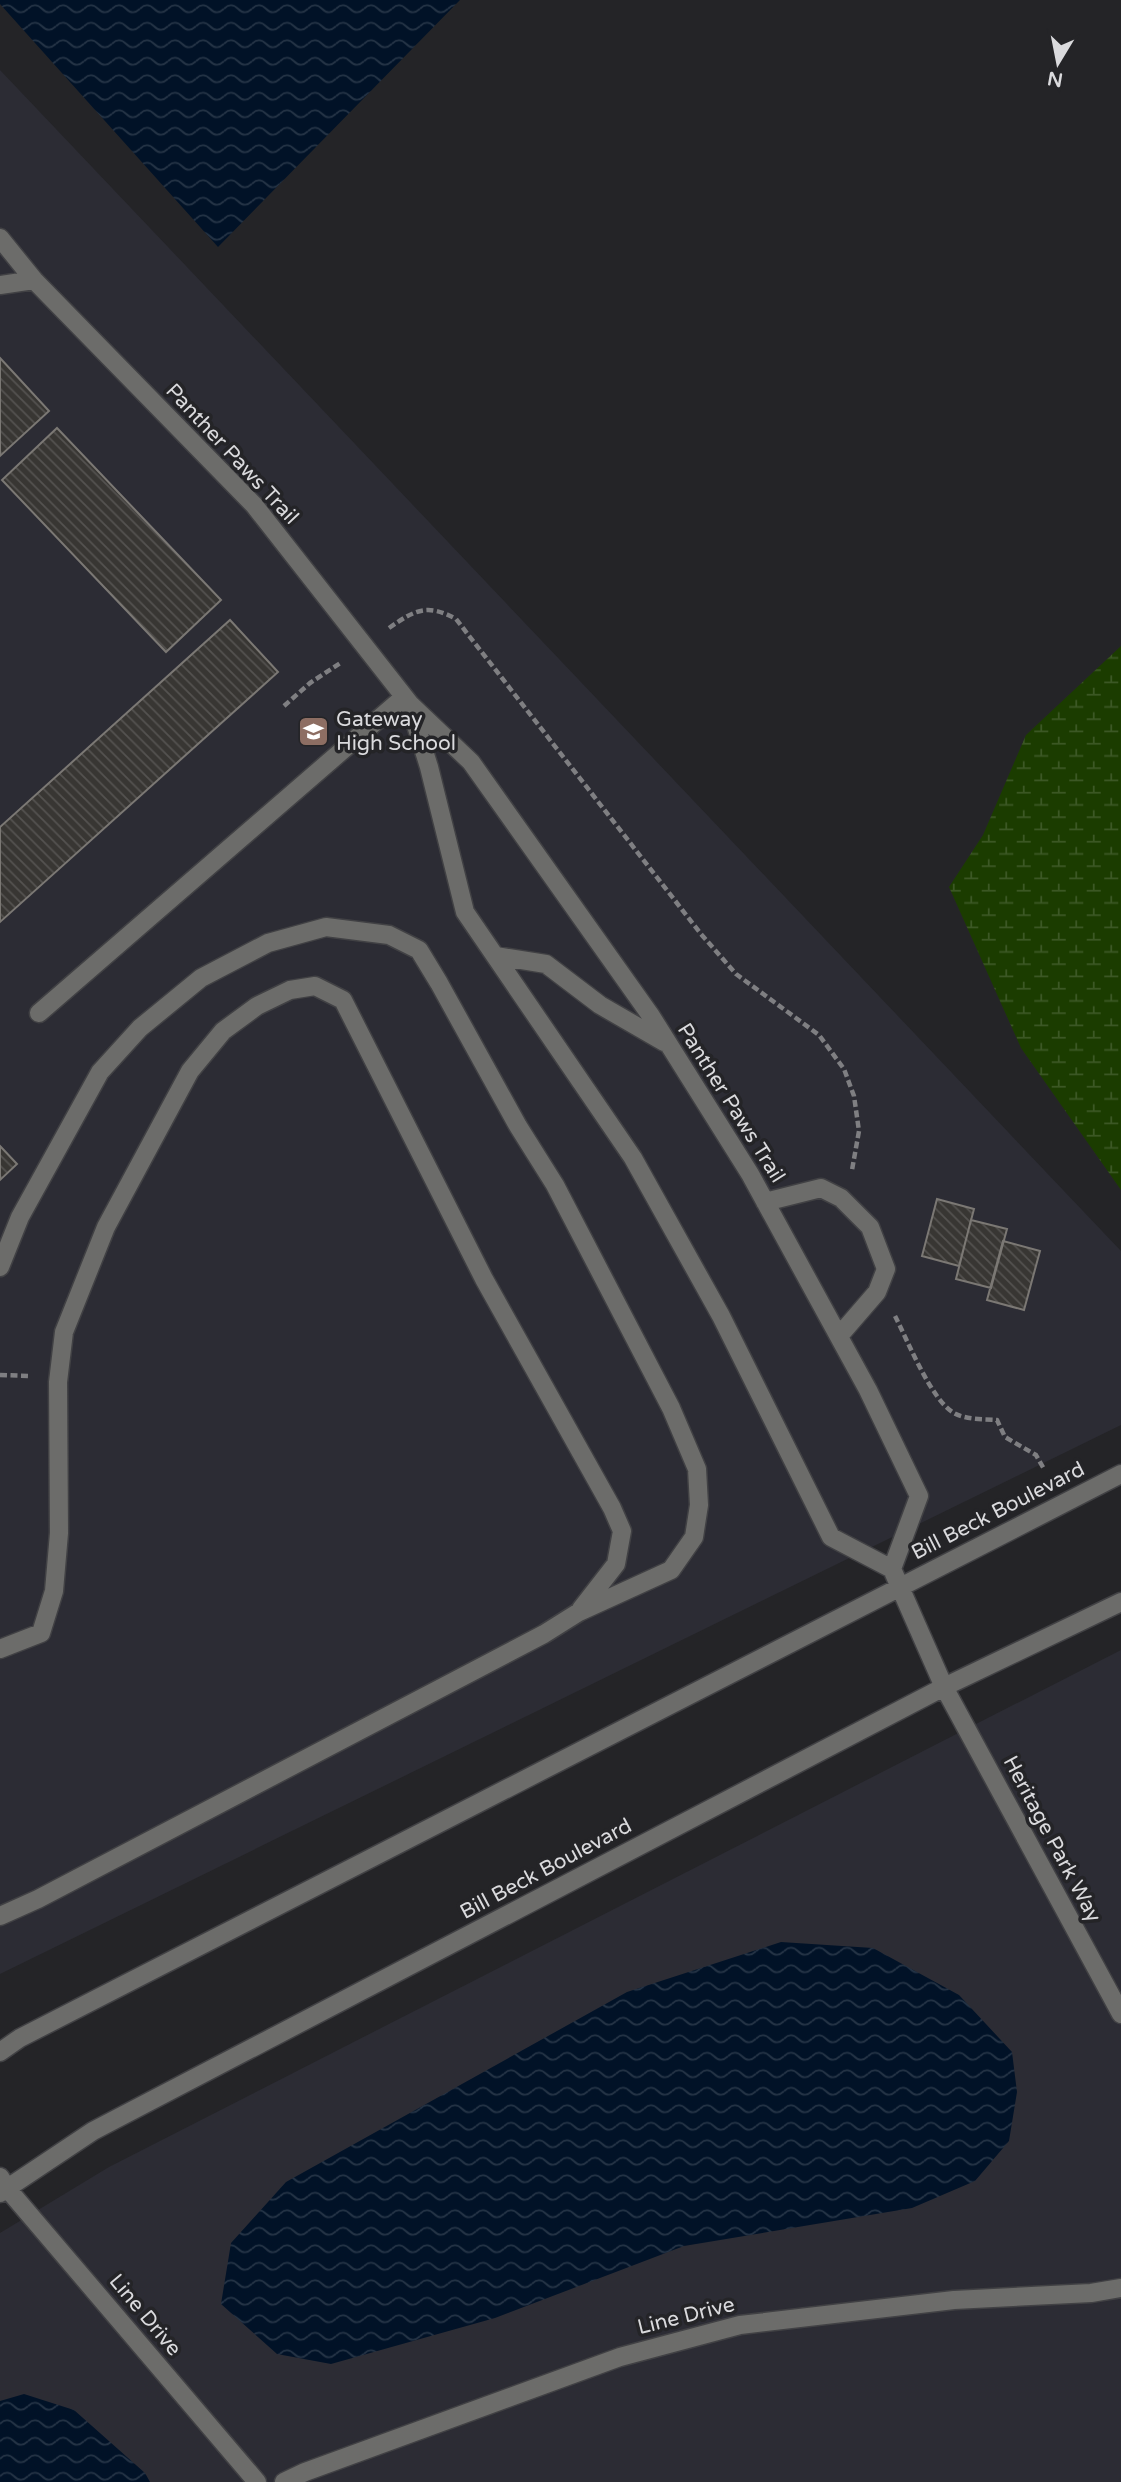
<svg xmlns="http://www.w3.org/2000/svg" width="1121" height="2482" font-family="'Varela Round',sans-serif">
<defs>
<pattern id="wetland-marsh" width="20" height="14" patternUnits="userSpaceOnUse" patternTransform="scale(1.75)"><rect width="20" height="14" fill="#1b3c00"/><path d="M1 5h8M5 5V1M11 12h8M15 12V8" fill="none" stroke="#3c5825"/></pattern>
<pattern id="water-waves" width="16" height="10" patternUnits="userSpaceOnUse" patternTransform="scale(1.75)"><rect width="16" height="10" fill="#011227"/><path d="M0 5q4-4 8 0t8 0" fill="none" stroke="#253446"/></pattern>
<pattern id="building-back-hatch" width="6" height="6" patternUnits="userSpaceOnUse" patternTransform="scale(1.75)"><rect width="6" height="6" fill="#383633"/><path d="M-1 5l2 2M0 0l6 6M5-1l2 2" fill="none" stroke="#545250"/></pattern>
</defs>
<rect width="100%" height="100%" fill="#242427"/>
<path fill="#2c2c34" d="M0 70 1121 1251V1425L0 1974Z
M1121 1650V2482H0V2233L109 2167Z"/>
<path fill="url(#wetland-marsh)" d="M1121 646V1190L1021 1048 949 887 983 835 1026 735Z"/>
<path fill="url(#water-waves)" d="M0 0H460L218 247 0 4Z
M781 1942 873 1948 959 1995 1012 2052 1017 2092 1009 2141 975 2181 912 2208 684 2246 495 2318 331 2364 277 2354 221 2304 231 2243 286 2182 627 1992Z
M24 2394 74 2410 145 2473 150 2482H0V2401Z"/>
<path fill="url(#building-back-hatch)" stroke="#7b7874" stroke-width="2" d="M0 358 49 411 0 456Z
M57 428 221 600 166 652 2 480Z
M230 620 278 672 0 922V827Z
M0 1146 17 1164 0 1180Z
M937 1199 974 1209 959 1266 922 1256Z
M971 1220 1007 1229 991 1288 956 1279Z
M1003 1241 1040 1251 1024 1310 987 1300Z"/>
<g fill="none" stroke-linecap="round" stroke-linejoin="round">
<defs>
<path id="minor" d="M0 238 34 280 254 505 410 704 471 762 651 1016 750 1174 868 1390 919 1496 892 1569
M0 285 34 280
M410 706 429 767 465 912 633 1158 721 1316 831 1537 892 1569 944 1687 1121 2014
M496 956 546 964 600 1005 664 1042
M39 1013 404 697
M765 1202 821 1188 841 1198 870 1227 886 1269 877 1292 839 1336
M0 1267 20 1217 100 1072 140 1028 201 978 268 943 326 927 389 935 419 950 439 983 518 1126 555 1185 671 1408 697 1469 699 1505 694 1537 671 1570 579 1612 544 1634 38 1899 0 1916
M0 1649 41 1633 54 1591 59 1533 58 1382 64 1332 106 1227 190 1071 223 1031 257 1006 290 990 315 986 343 1000 484 1279 612 1508 622 1531 616 1564 581 1609
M0 2052 20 2038 1121 1474
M0 2177 6 2187 257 2482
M0 2193 93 2131 944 1687 1121 1602
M284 2482 305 2472 620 2357 740 2325 954 2300 1091 2293 1121 2288"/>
</defs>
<use href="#minor" stroke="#414144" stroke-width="21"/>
<path stroke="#7f7f82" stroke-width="4.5" stroke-dasharray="7 3.5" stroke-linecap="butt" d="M389 628C415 610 427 603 456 619L701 934 736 974 819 1035 844 1069 854 1096 859 1131 852 1170
M284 706 310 683 342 662
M895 1316C908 1341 931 1400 954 1413 966 1420 984 1419 997 1420L1005 1437 1036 1455 1044 1469
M0 1375 31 1376"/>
<use href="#minor" stroke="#6c6c6a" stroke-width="18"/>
</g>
<defs>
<symbol id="school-square" viewBox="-11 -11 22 22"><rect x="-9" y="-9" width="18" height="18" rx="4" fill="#8d6e63" stroke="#242427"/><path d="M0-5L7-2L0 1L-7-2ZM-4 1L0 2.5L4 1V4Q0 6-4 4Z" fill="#fff"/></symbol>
</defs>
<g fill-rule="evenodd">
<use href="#school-square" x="296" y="714" width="35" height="35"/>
</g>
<g text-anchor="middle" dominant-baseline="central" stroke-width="7" stroke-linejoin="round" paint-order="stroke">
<g font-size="21" fill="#dadadd" stroke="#242427">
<text transform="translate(232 454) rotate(47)">Panther Paws Trail</text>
<text transform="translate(731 1103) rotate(58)">Panther Paws Trail</text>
<text transform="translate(998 1511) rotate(-27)">Bill Beck Boulevard</text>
<text transform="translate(1052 1839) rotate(62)">Heritage Park Way</text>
<text transform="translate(546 1869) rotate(-28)">Bill Beck Boulevard</text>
<text transform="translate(145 2315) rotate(50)">Line Drive</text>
<text transform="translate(686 2316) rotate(-14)">Line Drive</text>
</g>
<g font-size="21" fill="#dadadd" stroke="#242427" text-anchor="start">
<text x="336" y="719">Gateway<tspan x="336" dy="24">High School</tspan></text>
</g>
</g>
<g transform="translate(1058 63) rotate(190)" stroke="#242427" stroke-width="5" paint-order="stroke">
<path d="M0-5L12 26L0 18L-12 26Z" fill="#dadadd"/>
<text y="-10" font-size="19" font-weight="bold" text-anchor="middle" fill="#dadadd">N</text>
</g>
</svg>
